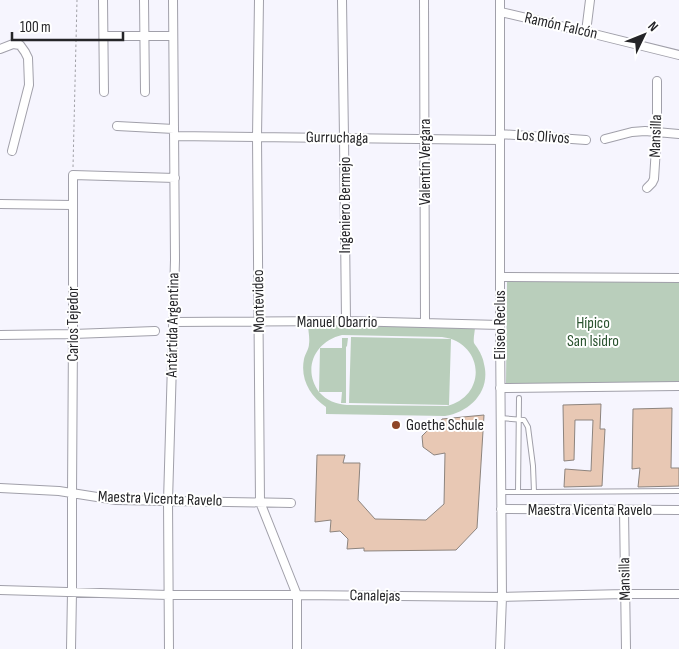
<svg xmlns="http://www.w3.org/2000/svg" width="679" height="649" font-family="'Sofia Sans Condensed',sans-serif">
<rect width="100%" height="100%" fill="#f6f5fe"/>
<path fill="#b9cebb" fill-rule="evenodd" d="M507 282H679V383H506Z
M308 324 475 327C475 331 473 339 474 343 475 345 477 347 478 349 481 354 483 358 484 364 491 391 470 412 445 416L326 414V407C310 396 300 379 304 359 305 354 309 349 309 344 310 338 308 330 308 324ZM342 335 442 337C484 342 488 396 447 406L347 405C336 404 327 401 319 392H342L341 403H346V347L347 346 348 338H342V348H320L319 392C302 369 315 341 342 335Z
M351 337 451 339 449 405 349 403Z"/>
<path fill="#e8c8b4" stroke="#8d847e" d="M601 404 600 429H605L602 486 564 487 565 469 591 471 593 420H575L574 460 564 461 563 405Z
M672 408 671 468H679V486L638 487 640 468 632 469 633 409Z
M484 415 477 528 456 550 364 551V548L347 549 348 539 340 531 330 532 331 520 315 522 317 455H345L343 463H360L358 500 375 519 426 520 444 504 445 453 434 455 423 447 422 436 429 429 439 426 442 419Z"/>
<g fill="none" stroke-linecap="round" stroke-linejoin="round">
<defs>
<path id="service" d="M500 418 524 420 528 427 533 466 534 492 679 491
M501 492H534
M518 492 519 398"/>
<path id="minor" d="M103 0 104 92
M144 0 145 92
M259 0 257 137 260 502 297 595V649
M342 0 344 138 346 321
M424 0 425 323
M501 12 586 32 679 55
M586 32 590 0
M104 36H173
M0 49 13 44 20 45 25 52 28 58 29 85 12 151
M117 126 174 129
M500 134 586 140
M174 136 500 140
M605 139 632 132 645 131 679 134
M647 188 652 183 654 179 657 132V81
M0 204 72 205
M500 277 679 278
M174 322 346 321 500 325
M0 335 73 334 155 331
M500 388 679 386
M0 488 59 491 116 500 291 503
M501 509 679 510
M624 510 626 649
M0 590 168 595H297L502 597 625 594H679
M71 649 72 592V494L73 334V175L175 178
M169 649 168 501 175 260 173 0
M500 649 502 597 500 325V0"/>
</defs>
<use href="#service" stroke="#a1a0aa" stroke-width="6"/>
<use href="#minor" stroke="#a1a0aa" stroke-width="10"/>
<path stroke="#a1a1a7" stroke-width="1" stroke-dasharray="2.5 2.5" stroke-linecap="butt" d="M73 167 77 0"/>
<use href="#service" stroke="#fff" stroke-width="4"/>
<use href="#minor" stroke="#fff" stroke-width="8"/>
</g>
<circle fill="#8f4727" stroke="#fff" stroke-width="2" cx="396" cy="425" r="5"/>
<g text-anchor="middle" dominant-baseline="central" stroke-width="4" stroke-linejoin="round" paint-order="stroke">
<g font-size="16" fill="#252528" stroke="#fff">
<text transform="translate(561 26) rotate(13)">Ramón Falcón</text>
<text transform="translate(656 136) rotate(-88)">Mansilla</text>
<text transform="translate(543 137) rotate(4)">Los Olivos</text>
<text transform="translate(337 138) rotate(1)">Gurruchaga</text>
<text transform="translate(425 162) rotate(-90)">Valentín Vergara</text>
<text transform="translate(345 205) rotate(-90)">Ingeniero Bermejo</text>
<text transform="translate(259 301) rotate(-91)">Montevideo</text>
<text x="337" y="322">Manuel Obarrio</text>
<text transform="translate(73 324) rotate(-90)">Carlos Tejedor</text>
<text transform="translate(173 325) rotate(-89)">Antártida Argentina</text>
<text transform="translate(500 325) rotate(-90)">Eliseo Reclus</text>
<text transform="translate(160 499) rotate(2)">Maestra Vicenta Ravelo</text>
<text x="590" y="510">Maestra Vicenta Ravelo</text>
<text transform="translate(625 579) rotate(-91)">Mansilla</text>
<text transform="translate(375 596) rotate(1)">Canalejas</text>
</g>
<g font-size="16" fill="#2a532f" stroke="#fff">
<text x="593" y="323">Hípico<tspan x="593" dy="18">San Isidro</tspan></text>
</g>
<g font-size="16" fill="#252528" stroke="#fff" text-anchor="start">
<text x="406" y="425">Goethe Schule</text>
</g>
</g>
<g transform="translate(644 35) rotate(47)" stroke="#ffffff" stroke-width="4" paint-order="stroke">
<path d="M0-4L9 19L0 12L-9 19Z" fill="#252528"/>
<text y="-8" font-size="14" font-weight="bold" text-anchor="middle" fill="#252528">N</text>
</g>
<path d="M12 32v8h111v-8" fill="none" stroke="#252528" stroke-width="2.5"/>
<text x="20" y="32" font-size="15" fill="#252528" stroke="#ffffff" stroke-width="4" paint-order="stroke">100 m</text>
</svg>
